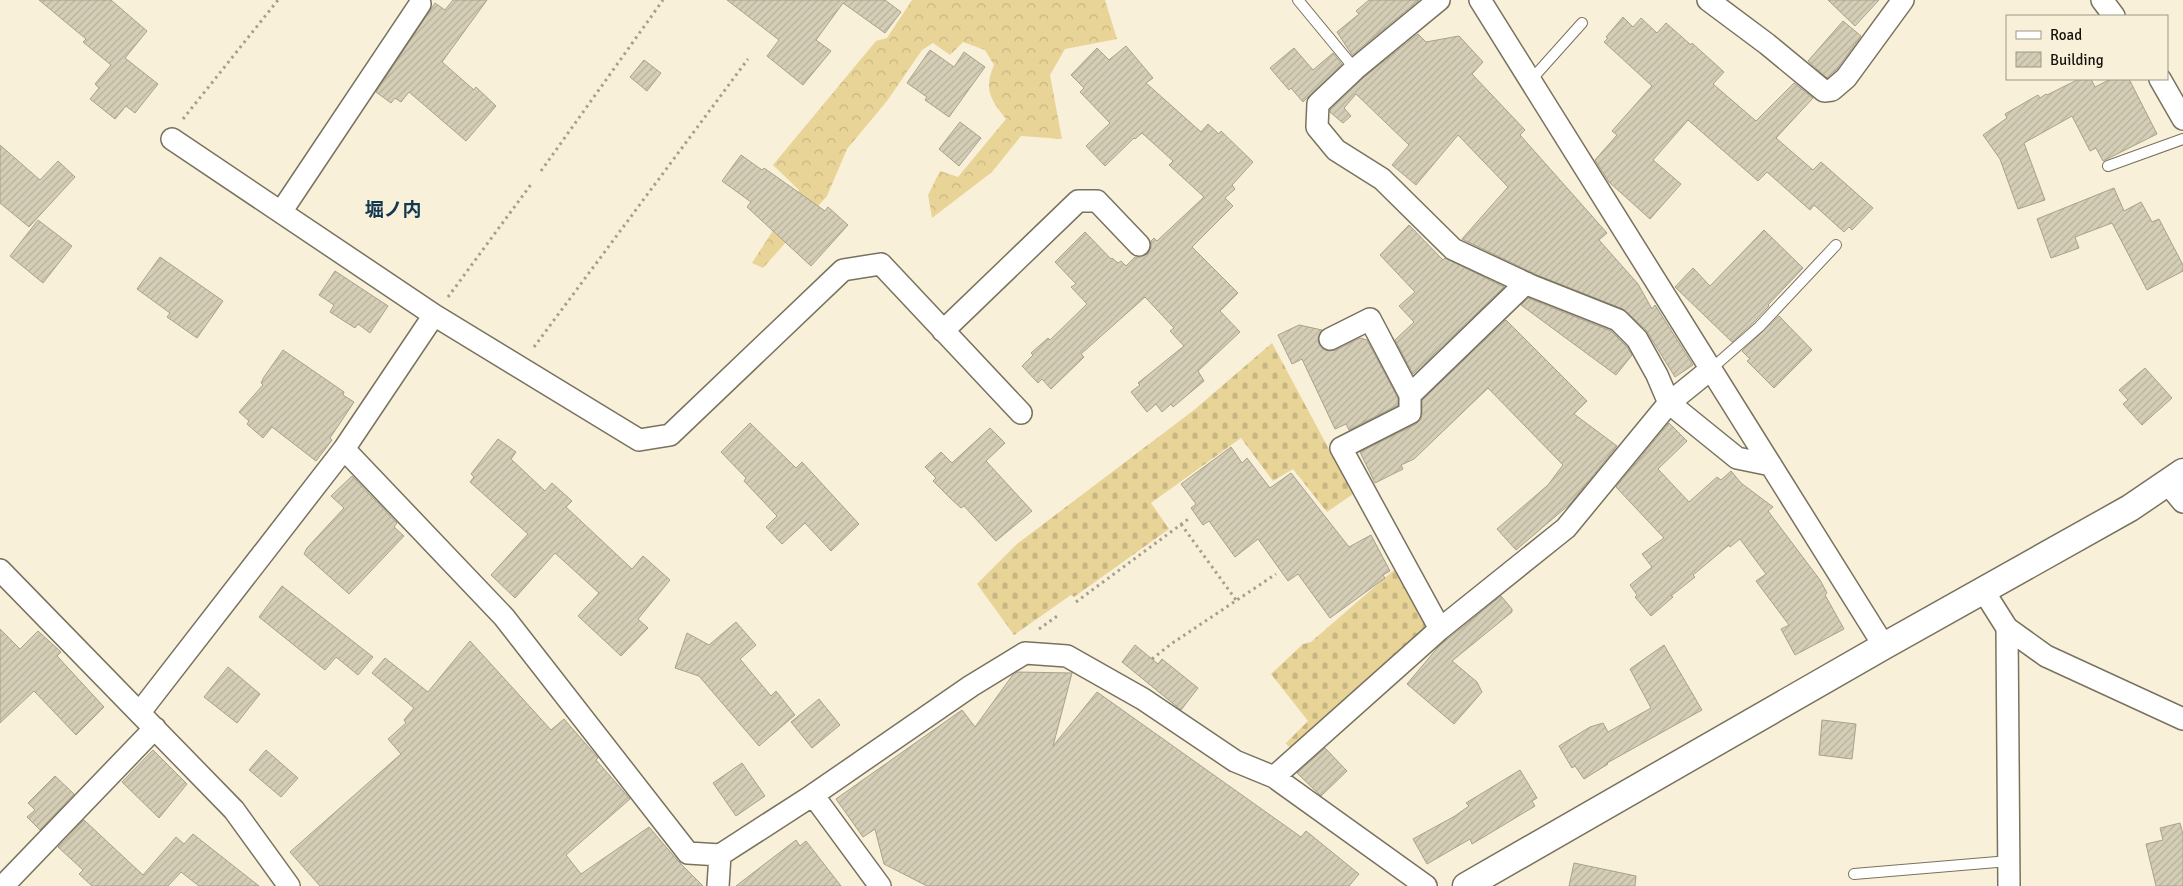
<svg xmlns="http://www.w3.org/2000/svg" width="2183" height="886" font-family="Signika,'Noto Sans JP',sans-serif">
<defs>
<pattern id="forest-crowns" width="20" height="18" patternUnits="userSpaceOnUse" patternTransform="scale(1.25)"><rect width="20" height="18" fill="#e9d498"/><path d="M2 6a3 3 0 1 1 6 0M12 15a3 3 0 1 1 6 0" fill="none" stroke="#c7b582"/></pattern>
<pattern id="cemetery-stones" width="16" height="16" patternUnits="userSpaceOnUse" patternTransform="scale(1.25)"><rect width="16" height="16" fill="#e9d498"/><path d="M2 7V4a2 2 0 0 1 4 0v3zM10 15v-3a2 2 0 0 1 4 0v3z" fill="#c7b582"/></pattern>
<pattern id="building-hatch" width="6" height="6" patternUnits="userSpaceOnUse" patternTransform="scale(1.25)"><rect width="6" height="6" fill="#d5ceb7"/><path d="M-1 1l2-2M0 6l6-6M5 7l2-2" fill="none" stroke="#b6b09c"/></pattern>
</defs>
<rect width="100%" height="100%" fill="#f8f0d9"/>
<path fill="url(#forest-crowns)" d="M912 0H1105L1117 39 1065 49 1050 75 1062 139 1021 136 992 172 932 218 928 195 940 171 958 177 1006 119C991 100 983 90 994 65L985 50 963 42 950 55 933 43 922 50 887 101 847 149 827 196 763 268 752 263 799 190 773 165 876 41 887 38Z"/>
<path fill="url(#cemetery-stones)" d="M1272 343 1353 494 1327 512 1293 469 1273 481 1241 438 1151 503 1169 529 1074 597 1071 595 1014 635 977 584 1017 544 1194 410Z
M1394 570 1425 625 1424 633 1291 749 1286 743 1308 721 1271 674 1303 644 1311 642Z"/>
<path fill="url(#building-hatch)" stroke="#a8a18c" d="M39 0H111L147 31 125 58 158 84 135 113 126 106 115 119 90 99 99 88 95 84 111 65 83 42 86 39Z
M453 0H487L442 62 474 90 476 87 496 106 466 141 409 92 401 102 395 98 391 103 376 92 435 3 445 10Z
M727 0H885L901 12 885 33 843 3 816 40 831 51 803 85 767 56 779 40Z
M1369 0H1419L1352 55 1337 32 1359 14 1356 11Z
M1828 0H1879L1855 26Z
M1623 17 1633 27 1641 18 1657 33 1666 23 1691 45 1692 43 1724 72 1713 84 1756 121 1794 83 1813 98 1776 138 1813 170 1821 162 1873 208 1852 230 1849 227 1844 232 1814 205 1810 210 1767 172 1758 181 1688 120 1653 160 1681 184 1650 219 1609 182 1595 160 1617 135 1612 131 1652 86 1604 42 1608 38 1606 37Z
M1843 21 1861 36 1837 69 1827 78 1808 61Z
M1418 34 1426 42 1459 36 1483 62 1472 74 1525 130 1520 135 1607 233 1599 240 1638 284 1652 309 1655 305 1693 365 1675 377 1646 330 1623 309 1537 275 1462 239 1508 187 1458 135 1416 185 1392 165 1409 145 1356 94 1344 108 1351 116 1343 123 1330 112V110L1363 78Z
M1126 46 1153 78 1146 83 1201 132 1208 124 1219 134 1221 131 1253 162 1232 185 1235 189 1225 198 1233 206 1192 247 1238 293 1220 311 1240 332 1198 371 1204 381 1173 407 1171 404 1162 412 1156 404 1147 412 1131 392 1140 385 1138 383 1184 346 1170 331 1174 328 1145 297 1081 354 1084 357 1051 389 1042 379 1038 383 1022 366 1033 355 1031 353 1048 338 1050 340 1087 304 1071 287 1076 284 1055 262 1085 232 1111 259 1112 258 1118 263 1121 261 1126 266 1135 257H1141L1147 254 1151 248V241L1154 238 1157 241 1204 197 1169 165 1173 161 1142 133 1135 139 1134 138 1105 166 1086 146 1110 123 1080 92 1084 88 1071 75 1097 48 1109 60Z
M1294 48 1313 70 1333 53 1342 64 1303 102 1291 88 1289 90 1270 68Z
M930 50 954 67 964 52 985 67 949 117 925 100 927 97 907 83Z
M644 60 661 73 647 91 630 77Z
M2079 79H2091L2095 87 2111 79H2129L2157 134 2103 161 2096 148 2090 151 2072 116 2024 143 2045 200 2018 209 2000 159 1983 135 2007 118 2005 114 2038 95 2040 98 2046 94 2047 95Z
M960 122 981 138 959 166 939 149Z
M0 145 40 180 58 161 75 177 29 227 0 203Z
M741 155 762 170 764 168 825 211 828 207 848 225 811 266 747 207 751 202 722 181Z
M2114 188 2124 211 2141 202 2152 222 2159 219 2183 265V271L2147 290 2112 223 2075 237 2079 248 2051 258 2037 219Z
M38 220 72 246 43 283 10 256Z
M1409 225 1443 260 1445 258 1504 287 1413 374 1395 340 1414 322 1399 306 1415 292 1380 255Z
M1764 230 1803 268 1768 305 1769 306 1754 322 1732 342 1675 287 1693 268 1710 286Z
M160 257 223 301 197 338 167 317 170 313 137 289Z
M335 271 388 306 370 333 358 324 355 328 330 312 334 305 319 295Z
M1528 298 1611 331 1627 347 1632 355 1616 375 1521 305Z
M1779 316 1812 350 1774 388 1747 361 1750 359 1742 351Z
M1506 320 1587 401 1574 414 1617 446 1570 504 1516 550 1497 529 1548 485 1563 465 1488 388 1414 459 1401 465 1403 469 1375 483 1360 452 1416 424 1421 419 1422 414V400Z
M1299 325 1322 330 1318 338 1319 344 1323 349 1329 351 1336 350 1360 338 1367 340 1398 398V405L1349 430 1346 424 1335 429 1302 359 1292 364 1278 335Z
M283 350 344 392 343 395 354 402 330 438 332 440 316 461 272 427 263 438 247 424 249 421 239 412 263 385 261 383 264 377Z
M2145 368 2172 398 2142 425 2123 404 2128 400 2119 390Z
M750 423 796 468 802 462 859 524 831 551 805 523 782 544 766 527 777 516 744 481 746 478 721 452Z
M1669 423 1687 441 1658 469 1689 502 1717 477 1721 480 1731 471 1741 483 1773 507 1768 511 1820 580 1827 593 1825 595 1844 629 1795 655 1781 629 1789 625 1756 581 1766 574 1740 539 1730 547 1729 545 1693 575 1695 577 1671 596 1673 597 1651 616 1635 597 1637 595 1630 585 1652 567 1642 554 1664 538 1616 487Z
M990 428 1005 443 986 461 1032 511 996 541 964 506 961 508 950 498 933 481 936 478 925 467 941 452 952 463Z
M498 439 516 452 511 459 545 491 552 483 572 501 566 507 632 569 643 556 670 580 638 619 648 628 621 656 578 616 599 593 555 553 515 598 491 575 528 534 470 482 474 477 471 474Z
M1231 447 1242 463 1247 458 1270 488 1291 473 1349 547 1371 535 1390 571 1383 575 1385 578 1330 618 1298 574 1288 581 1258 539 1235 557 1209 521 1203 525 1191 508 1196 504 1181 484Z
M352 476 397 523 394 527 404 536 349 594 304 554 307 548 344 508 331 496Z
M282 586 373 657 358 675 336 657 325 670 259 617Z
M1501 596 1512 609V612L1452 661 1477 682 1482 692 1454 724 1407 684 1439 646Z
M736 622 756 645 740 659 771 696 776 691 795 715 759 746 699 676 675 668 687 633 709 645Z
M0 629 20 649 38 631 61 652 57 656 104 707 76 735 34 691 0 723Z
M470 641 551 730 564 719 597 757 598 758 596 760 630 799 566 855 581 874 649 827 678 861 703 886H320L290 852 401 754 388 739 406 723 404 720 414 708 372 673 385 658 428 692Z
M1135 645 1158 664 1162 659 1198 688 1181 710 1122 662Z
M1664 645 1702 710 1607 763 1608 764 1584 779 1575 766 1572 768 1559 746 1590 727 1603 723 1608 732 1651 708 1630 669Z
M228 667 260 694 237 723 204 697Z
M1017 672 1072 673 1053 746 1097 692 1301 837 1306 831 1359 874 1349 886H927L884 864 875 829 863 837 836 799 962 710 975 727 1012 676Z
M819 699 840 725 812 748 791 722Z
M1822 720 1856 724 1852 759 1819 755Z
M1325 748 1347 771 1321 796 1297 773Z
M153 750 187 784 159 818 122 782Z
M266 750 298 778 281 797 249 770Z
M742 763 765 796 736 816 713 783Z
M1520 770 1537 798 1532 801 1535 806 1472 844 1470 839 1427 864 1413 839 1455 816 1469 806 1466 803Z
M55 776 74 794 40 830 27 817 35 810 28 803Z
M84 820 143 875 176 837 184 844 193 834 259 886H199L181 872 168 886H92L79 874 83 870 58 847Z
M2180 823 2183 834V886H2156L2146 844 2163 840 2160 828Z
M796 840 800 846 806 841 841 886H736Z
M1574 863 1636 876 1635 886H1569Z"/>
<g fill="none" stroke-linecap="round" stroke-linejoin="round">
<defs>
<path id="service" d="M1298 0 1355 69
M1531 80 1582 23
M2108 166 2183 139
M1711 369 1759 327 1836 245
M1854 874 2009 861"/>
<path id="minor" d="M1439 0 1355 69 1318 104 1317 127 1336 150 1382 179 1453 249 1532 286 1618 320 1637 339 1657 375 1669 403 1737 458 1771 465
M1480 0 1884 646
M1708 0 1767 44 1824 91 1832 90 1846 78 1903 0
M2102 0 2114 16
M2160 79 2183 119
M172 139 434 315 639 440 670 435 843 270 881 264 1021 413
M281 212 420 4
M943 331 1078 201H1097L1139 245
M1330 339 1370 319 1410 395
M344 449 504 617 688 853 720 855 813 795 880 886
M2167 483 2183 502
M0 570 234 810 289 886
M1983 590 2007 628 2046 656 2183 719
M2007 628 2009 886
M1440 629 1566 528 1669 403 1711 369
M140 712 344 449 434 315
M1274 777 1440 629 1341 448 1410 413V395L1526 283
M813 795 971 686 1025 653 1067 656 1143 699 1235 761 1274 777 1426 886
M3 886 155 728
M718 886 720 855"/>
<path id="tertiary" d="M1466 886 1884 646 2130 508 2183 472"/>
</defs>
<use href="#service" stroke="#79725e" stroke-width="12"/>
<use href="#minor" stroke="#79725e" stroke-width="24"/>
<use href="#tertiary" stroke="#79725e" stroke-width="29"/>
<path stroke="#a59f8e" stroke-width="3" stroke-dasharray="2.5 4" stroke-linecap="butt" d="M183 119 278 0
M541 171 663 0
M448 297 532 183
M534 347 748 59
M1181 524 1236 600
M1076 602 1191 517
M1039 629 1060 614
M1152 659 1171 644 1276 574"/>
<use href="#service" stroke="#fff" stroke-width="10"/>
<use href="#minor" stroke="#fff" stroke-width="21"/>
<use href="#tertiary" stroke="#fff" stroke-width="26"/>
</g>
<g text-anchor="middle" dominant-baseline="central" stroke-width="4" stroke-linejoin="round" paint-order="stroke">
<g font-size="19" font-weight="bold" fill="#133851" stroke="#f8f0d9">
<text x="393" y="210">堀ノ内</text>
</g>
</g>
<rect x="2006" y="15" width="162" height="65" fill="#f8f0d9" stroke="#9d9786"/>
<rect x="2016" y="31" width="25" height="8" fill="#ffffff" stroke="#9d9786"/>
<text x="2050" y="40" font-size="15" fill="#14110a">Road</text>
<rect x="2016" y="52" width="25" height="15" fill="url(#building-hatch)" stroke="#9d9786"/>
<text x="2050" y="65" font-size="15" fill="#14110a">Building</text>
</svg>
